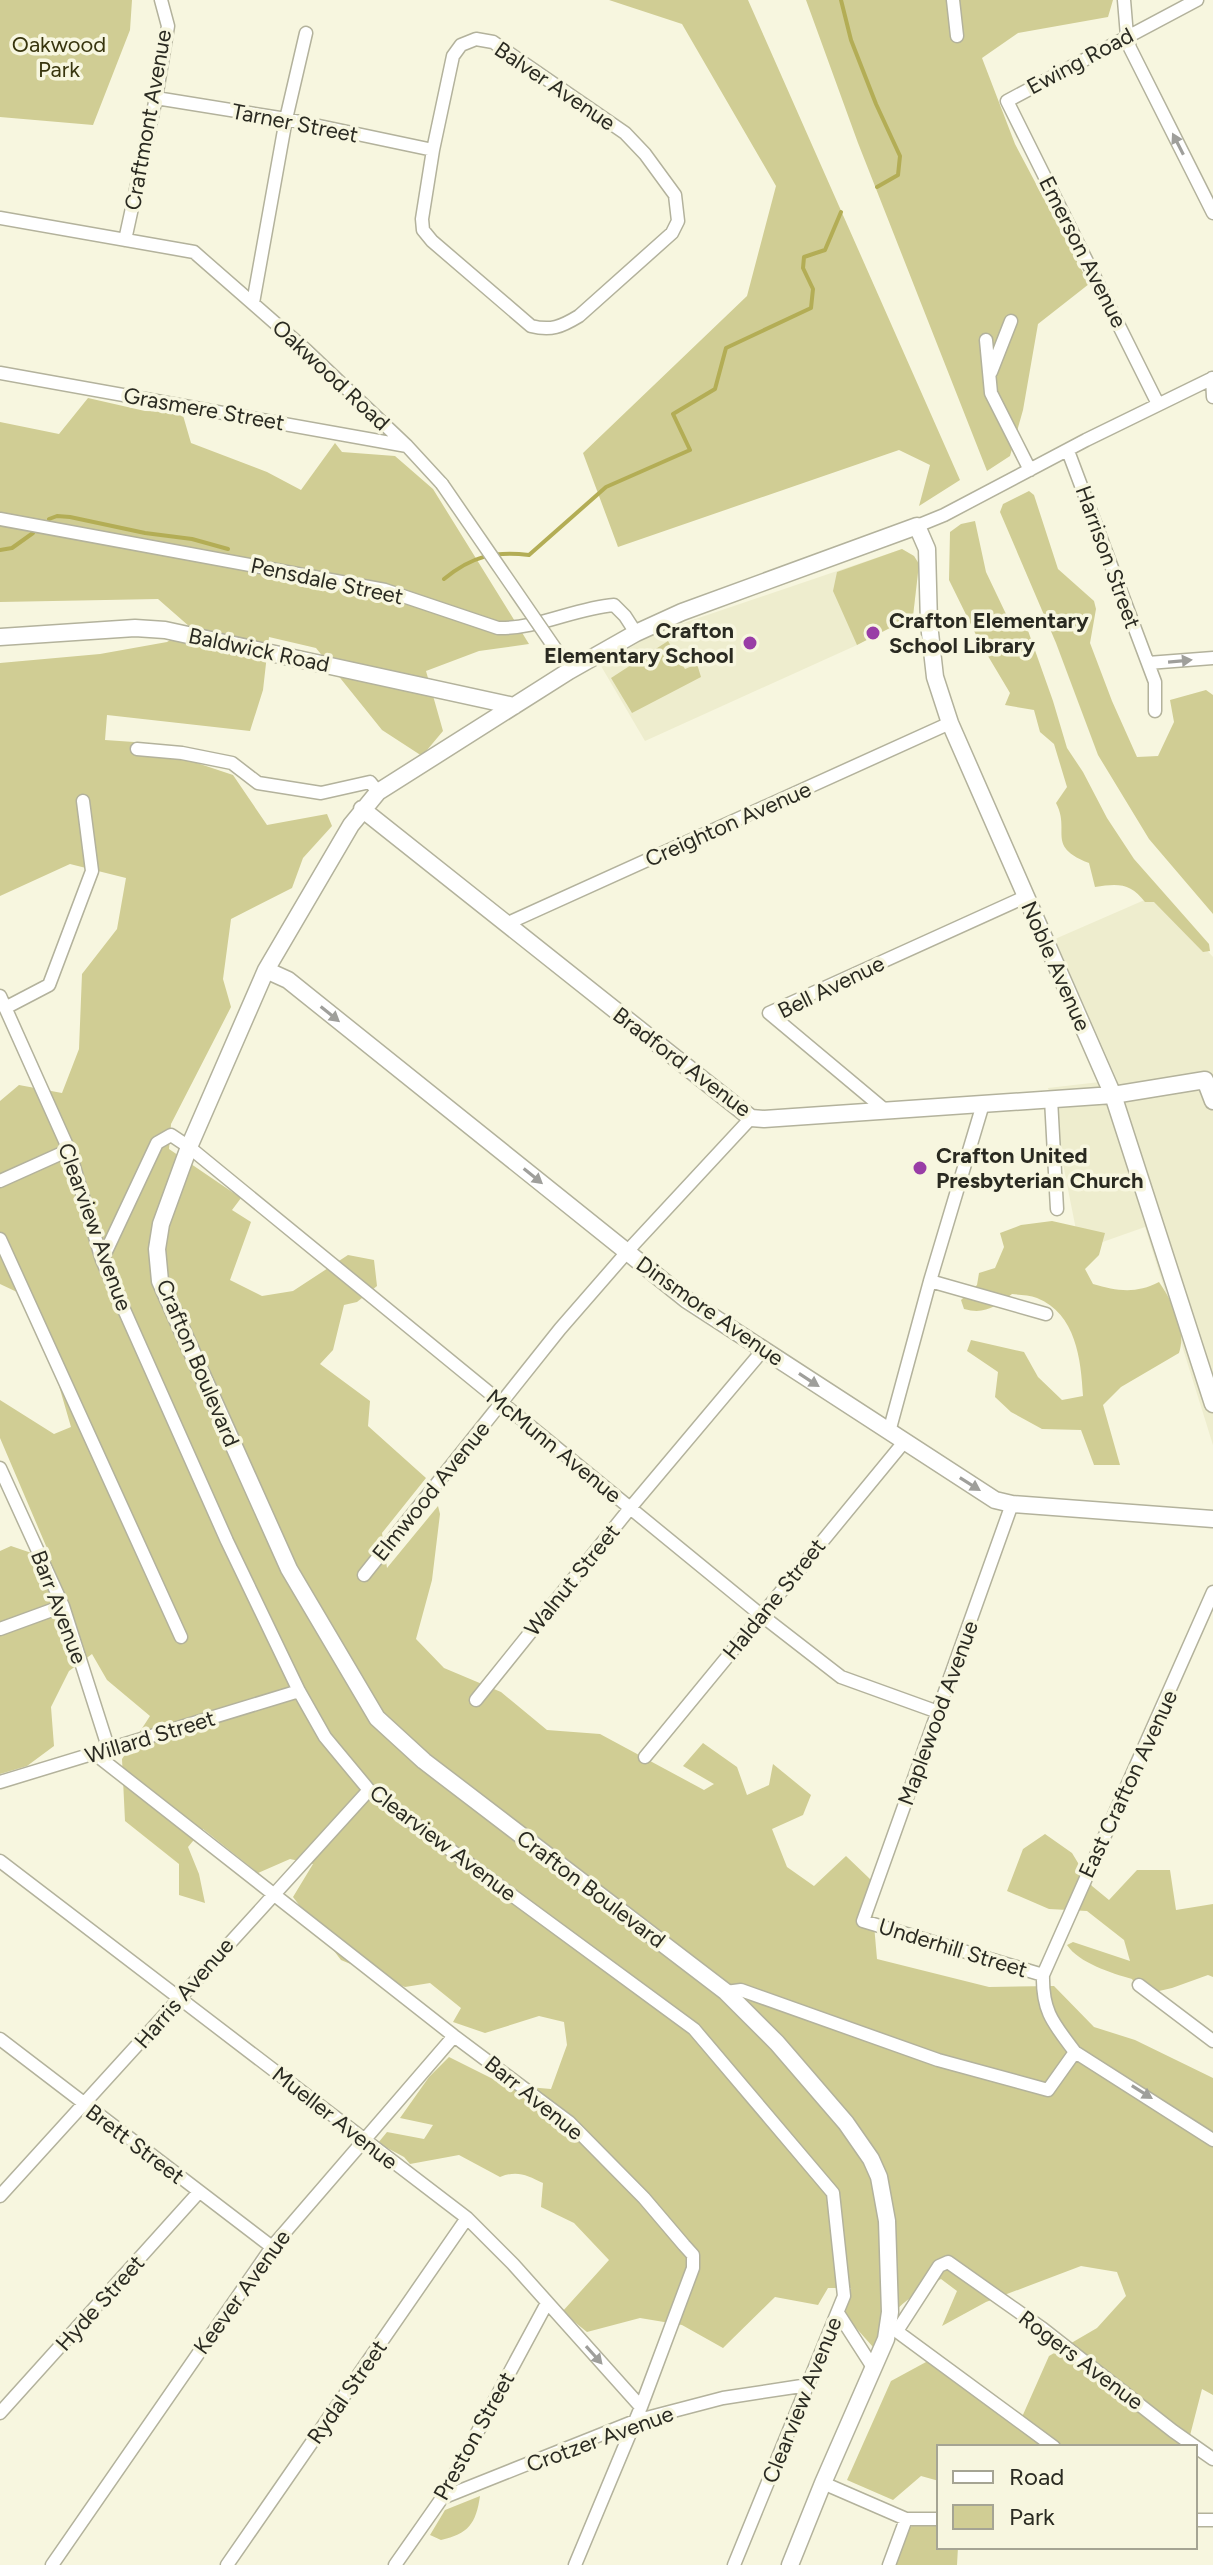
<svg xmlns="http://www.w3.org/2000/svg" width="1213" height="2565" font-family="Figtree,sans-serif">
<rect width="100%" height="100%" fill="#f7f6df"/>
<path fill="#eeedce" d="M902 549 914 556 919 564 913 616 857 645 645 741 601 666 641 641 672 627Z
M1156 895 1213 957V1445L1145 1227 1080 1250 1048 1088 1117 1080 1055 939Z"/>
<path fill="#d0cd94" d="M0 0H132L130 30 93 125 0 117Z
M609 0H748L960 480 919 506 930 465 899 450 618 547 583 453 747 296 776 186 682 24Z
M806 0H1113L1108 17 1018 33 982 58 1015 144 1089 284 1038 324 1023 410 1010 456 987 471 858 143Z
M88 398 145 411 182 412 191 443 267 472 301 490 335 443 342 452 395 456 433 489 529 644 479 651 426 671 443 731 422 756 382 730 316 648 269 637 263 690 250 731 107 715 105 740 134 742 233 775 267 825 327 814 332 826 303 858 292 888 231 919 223 979 231 1007 171 1124 169 1149 241 1198 232 1210 251 1222 230 1280 262 1296 293 1291 348 1255 374 1260 377 1286 357 1302 344 1305 333 1350 320 1364 370 1401 368 1426 426 1478 382 1533 387 1568 438 1506 440 1514 432 1580 416 1639 444 1668 501 1692 547 1730 600 1734 704 1790 714 1784 683 1766 703 1743 737 1767 747 1795 769 1785 773 1764 811 1795 803 1815 772 1829 787 1867 814 1886 846 1856 870 1879 877 1959 989 1987 1054 1986 1094 2027 1135 2040 1213 2078V2395L1202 2389 1187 2447H939V2481L921 2476 893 2500 847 2480 891 2381 939 2355 1022 2417 1049 2356 1097 2328 1126 2296 1117 2272 1081 2266 986 2302 942 2326 957 2291 941 2279C907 2298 889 2310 873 2347L849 2320 826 2341 851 2288H828L818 2305 775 2297 723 2348 682 2325 640 2318 587 2332 562 2312 609 2260 574 2223 541 2207 543 2183C527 2175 517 2170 500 2177L459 2155 410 2164 404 2157 378 2143 387 2132 424 2139 433 2125 400 2118 429 2077 449 2057 505 2085 551 2089 567 2045 564 2022 539 2016 485 2033 453 2022 461 2008 430 1983 405 1987 341 1960 293 1897 313 1864 290 1859 258 1873 203 1829 188 1847 199 1874 205 1903 179 1895V1864L125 1821 122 1759 150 1716 107 1680 92 1654 69 1671 51 1707 54 1746 27 1766 0 1774V1551L11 1546 52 1560 0 1438V1400L54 1434 71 1427 34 1300 0 1284V1101L19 1085 62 1093 79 1049 82 974 117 929 126 878 70 864 0 896V663L100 654 167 642 190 627 158 599 0 602V422L59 434Z
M1029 491 1034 495 1058 569 1094 601 1096 609 1090 643 1112 701 1137 757 1158 756 1174 722 1170 700 1206 690 1213 695V914L1149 839 1098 755 1056 643 1000 512 1003 504Z
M975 521 986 572 1006 614 1026 625 1053 701 1067 748 1083 772 1107 818 1134 859 1209 944 1210 951 1203 952 1154 902H1145C1131 883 1118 883 1095 887L1089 863C1045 846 1071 831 1056 803L1067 787 1054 744 1040 732 1034 710 1005 705 1010 693 979 641 949 580 950 532 961 524Z
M902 549 914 556 919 564 913 616 857 645 833 591 837 572Z
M668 641 685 669 697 664 701 677 632 713 611 678Z
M1052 1221 1105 1233 1099 1255 1085 1269 1093 1284C1117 1291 1136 1294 1159 1282 1172 1301 1187 1330 1179 1353L1121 1387 1103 1405 1120 1465H1094L1081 1430 1042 1429 1011 1412 995 1397 998 1372 967 1351 971 1340 1024 1352 1038 1377 1062 1400 1083 1396C1081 1359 1076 1314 1037 1298 1030 1295 1020 1295 1012 1294 996 1306 985 1315 964 1309L961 1300 977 1285 979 1273 995 1268 1004 1247 1000 1233 1021 1225Z
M1045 1834 1072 1853 1092 1886 1109 1900 1137 1870H1170L1176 1910 1213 1904V1977L1208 1975 1172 1988 1142 1995 1132 1979C1111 1973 1079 1963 1067 1945L1073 1942 1130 1961 1124 1940 1087 1911 1049 1909 1007 1891 1023 1849Z
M480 2496C476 2524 468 2534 441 2540L430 2535 445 2510Z
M939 2515V2547H958L957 2565H895L907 2528Z"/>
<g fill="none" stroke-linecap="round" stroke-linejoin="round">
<path stroke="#b3ad55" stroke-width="4" d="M841 0 851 40 876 104 900 156 898 175 877 187
M49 519 57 516 70 517 145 533 192 539 228 549
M0 550 12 548 33 533
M444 579C472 556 494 551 529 555L606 487 690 450 673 414 715 389 726 348 811 308 813 289 803 268 804 257 825 250 841 212"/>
<defs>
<path id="minor" d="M953 0 957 36
M1124 0 1127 36 1130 48 1213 213
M476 39 493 42 625 133 645 154 675 195 678 221 672 233 579 316C561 327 551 331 531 326L432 241 423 230 422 219 433 150 453 56 461 45Z
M156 98 286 119 433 150
M0 218 194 252 307 351 407 446 442 484
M125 240 156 98 168 26 161 0
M253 303 286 119 306 33
M986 340 991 393 1030 470
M991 372 1011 321
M0 373 407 446
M1212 378 1213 397
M1158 404 1007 101 1197 0
M1068 451 1155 682V711
M0 519 385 590 498 628C538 629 575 608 614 605L625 616 636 633
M917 526 944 515 1086 440 1213 378
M1148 663 1213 658
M137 749 182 753 232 763 258 783 321 793 370 782 378 792
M506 924 950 723
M0 996 69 1150 102 1260 227 1541 299 1691 325 1737 369 1790 694 2029 833 2193 844 2296 734 2565
M5 1008 49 985 92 871 83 801
M1051 1099 1057 1209
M885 1110 769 1013 1025 897
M0 1181 69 1150
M0 1239 181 1637
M102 1260 157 1143 171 1135 189 1147 761 1615 841 1677 938 1712
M930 1281 1046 1314
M889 1432 930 1281 983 1104
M0 1468 63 1606 109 1750
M1012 1504 863 1921 1043 1975
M364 1575 560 1329 634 1244 751 1118
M0 1629 63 1606
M476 1700 631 1507 763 1350
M95 1754 454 2036 569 2122 644 2198 684 2245 693 2255V2268L641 2407 575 2565
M645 1757 904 1442
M0 1782 299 1691
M0 1861 467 2218 513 2264 641 2407
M1139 1985 1213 2041
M726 1992 741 1990 938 2060 1048 2090 1075 2052C1054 2024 1042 2012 1043 1975L1213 1592
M0 2039 272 2247
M1075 2052 1213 2140
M0 2196 369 1790
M838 2313 874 2369
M891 2327 1054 2447
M897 2331 939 2266 948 2262 1043 2329 1173 2431 1213 2459
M0 2413 199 2192
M823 2483 906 2519H939
M442 2498 635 2421 723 2398 808 2385
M1195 2520H1213
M52 2565 272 2247 454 2036
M227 2565 467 2218
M395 2565 442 2498 547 2303
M889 2565 906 2519"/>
<path id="major" d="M0 637 135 628 165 630 514 706
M362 809 751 1118 764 1119 1113 1095 1205 1080 1213 1101
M266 970 288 980 687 1300 995 1500 1012 1504 1213 1519
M790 2565 823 2483 886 2339 890 2312 887 2221 879 2177 871 2159 846 2123 777 2043 726 1992 424 1761 377 1718 289 1569 160 1281 157 1249 161 1224 189 1147 266 970 351 825 378 792 569 671 636 633 682 612 917 526 927 549 929 624 935 677 950 723 1113 1095 1213 1404"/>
</defs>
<use href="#minor" stroke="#b3b29c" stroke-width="15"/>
<use href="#major" stroke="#b3b29c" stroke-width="19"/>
<use href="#minor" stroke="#fff" stroke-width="12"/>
<use href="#major" stroke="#fff" stroke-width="16"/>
<defs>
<path id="minor-bridge" d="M442 484 561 657"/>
</defs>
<use href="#minor-bridge" stroke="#b3b29c" stroke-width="15" stroke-linecap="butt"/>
<use href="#minor-bridge" stroke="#fff" stroke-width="12"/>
</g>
<defs><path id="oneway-solid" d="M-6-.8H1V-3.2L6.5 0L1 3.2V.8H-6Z" transform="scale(2)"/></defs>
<g fill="#9f9f9b">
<use href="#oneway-solid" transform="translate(1178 144) rotate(-117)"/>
<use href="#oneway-solid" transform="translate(1180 661) rotate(-5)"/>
<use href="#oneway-solid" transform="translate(330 1014) rotate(39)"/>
<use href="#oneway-solid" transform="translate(533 1176) rotate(39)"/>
<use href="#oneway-solid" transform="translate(809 1380) rotate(33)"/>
<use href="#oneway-solid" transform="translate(970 1484) rotate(32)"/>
<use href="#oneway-solid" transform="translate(1142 2092) rotate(32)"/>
<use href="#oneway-solid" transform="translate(594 2355) rotate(48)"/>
</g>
<g fill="#993da6" stroke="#f7f6df" stroke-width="3">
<circle cx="873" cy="633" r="8"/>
<circle cx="750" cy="643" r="8"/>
<circle cx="920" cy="1168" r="8"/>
</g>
<g text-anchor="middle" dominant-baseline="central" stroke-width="7" stroke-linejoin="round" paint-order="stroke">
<g font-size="22" fill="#38350e" stroke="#f7f6df">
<text x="59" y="44">Oakwood<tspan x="59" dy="25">Park</tspan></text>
</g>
<g font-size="22" fill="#2a2a21" stroke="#f7f6df">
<text transform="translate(1080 61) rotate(-28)">Ewing Road</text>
<text transform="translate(555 86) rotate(34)">Balver Avenue</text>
<text transform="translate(148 120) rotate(-80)">Craftmont Avenue</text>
<text transform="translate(295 123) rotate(11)">Tarner Street</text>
<text transform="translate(1083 252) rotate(63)">Emerson Avenue</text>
<text transform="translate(331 375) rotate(43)">Oakwood Road</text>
<text transform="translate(204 409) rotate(10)">Grasmere Street</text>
<text transform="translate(1108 557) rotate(70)">Harrison Street</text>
<text transform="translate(327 581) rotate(12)">Pensdale Street</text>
<text transform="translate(259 650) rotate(12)">Baldwick Road</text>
<text transform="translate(728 824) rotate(-24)">Creighton Avenue</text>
<text transform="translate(1056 966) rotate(66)">Noble Avenue</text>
<text transform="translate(831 987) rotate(-26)">Bell Avenue</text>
<text transform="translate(682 1062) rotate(37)">Bradford Avenue</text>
<text transform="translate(95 1227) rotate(70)">Clearview Avenue</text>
<text transform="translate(710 1311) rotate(35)">Dinsmore Avenue</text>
<text transform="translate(198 1363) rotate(67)">Crafton Boulevard</text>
<text transform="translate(554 1446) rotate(39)">McMunn Avenue</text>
<text transform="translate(431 1491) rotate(-51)">Elmwood Avenue</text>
<text transform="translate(572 1580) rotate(-51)">Walnut Street</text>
<text transform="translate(774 1599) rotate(-51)">Haldane Street</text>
<text transform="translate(59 1607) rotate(69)">Barr Avenue</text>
<text transform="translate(938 1713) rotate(-70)">Maplewood Avenue</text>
<text transform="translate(150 1737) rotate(-17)">Willard Street</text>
<text transform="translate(1128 1784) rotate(-65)">East Crafton Avenue</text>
<text transform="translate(443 1843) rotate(37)">Clearview Avenue</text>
<text transform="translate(591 1889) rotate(37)">Crafton Boulevard</text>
<text transform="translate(953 1948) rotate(17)">Underhill Street</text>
<text transform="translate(184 1993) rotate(-49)">Harris Avenue</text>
<text transform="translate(534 2098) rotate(39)">Barr Avenue</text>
<text transform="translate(335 2118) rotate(38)">Mueller Avenue</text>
<text transform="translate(135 2144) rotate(37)">Brett Street</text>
<text transform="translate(242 2292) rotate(-54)">Keever Avenue</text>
<text transform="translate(100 2303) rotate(-48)">Hyde Street</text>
<text transform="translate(1081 2360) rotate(37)">Rogers Avenue</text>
<text transform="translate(347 2392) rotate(-55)">Rydal Street</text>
<text transform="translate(802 2400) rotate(-68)">Clearview Avenue</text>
<text transform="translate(474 2436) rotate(-61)">Preston Street</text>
<text transform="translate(600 2439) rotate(-20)">Crotzer Avenue</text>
</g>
<g font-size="22" font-weight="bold" fill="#2a2a21" stroke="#f7f6df" text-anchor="start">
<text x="889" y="620">Crafton Elementary<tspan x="889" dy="25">School Library</tspan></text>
<text x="734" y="630" text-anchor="end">Crafton<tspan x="734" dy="25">Elementary School</tspan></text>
<text x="936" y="1155">Crafton United<tspan x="936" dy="25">Presbyterian Church</tspan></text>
</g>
</g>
<rect x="937" y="2445" width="260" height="104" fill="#f7f6df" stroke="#a5a493" stroke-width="2"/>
<rect x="953" y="2471" width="40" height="12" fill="#ffffff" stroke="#a5a493" stroke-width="2"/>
<text x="1009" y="2485" font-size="24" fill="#2a2a21">Road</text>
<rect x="953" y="2505" width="40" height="24" fill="#d0cd94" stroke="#a5a493" stroke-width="2"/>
<text x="1009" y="2525" font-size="24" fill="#2a2a21">Park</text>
</svg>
